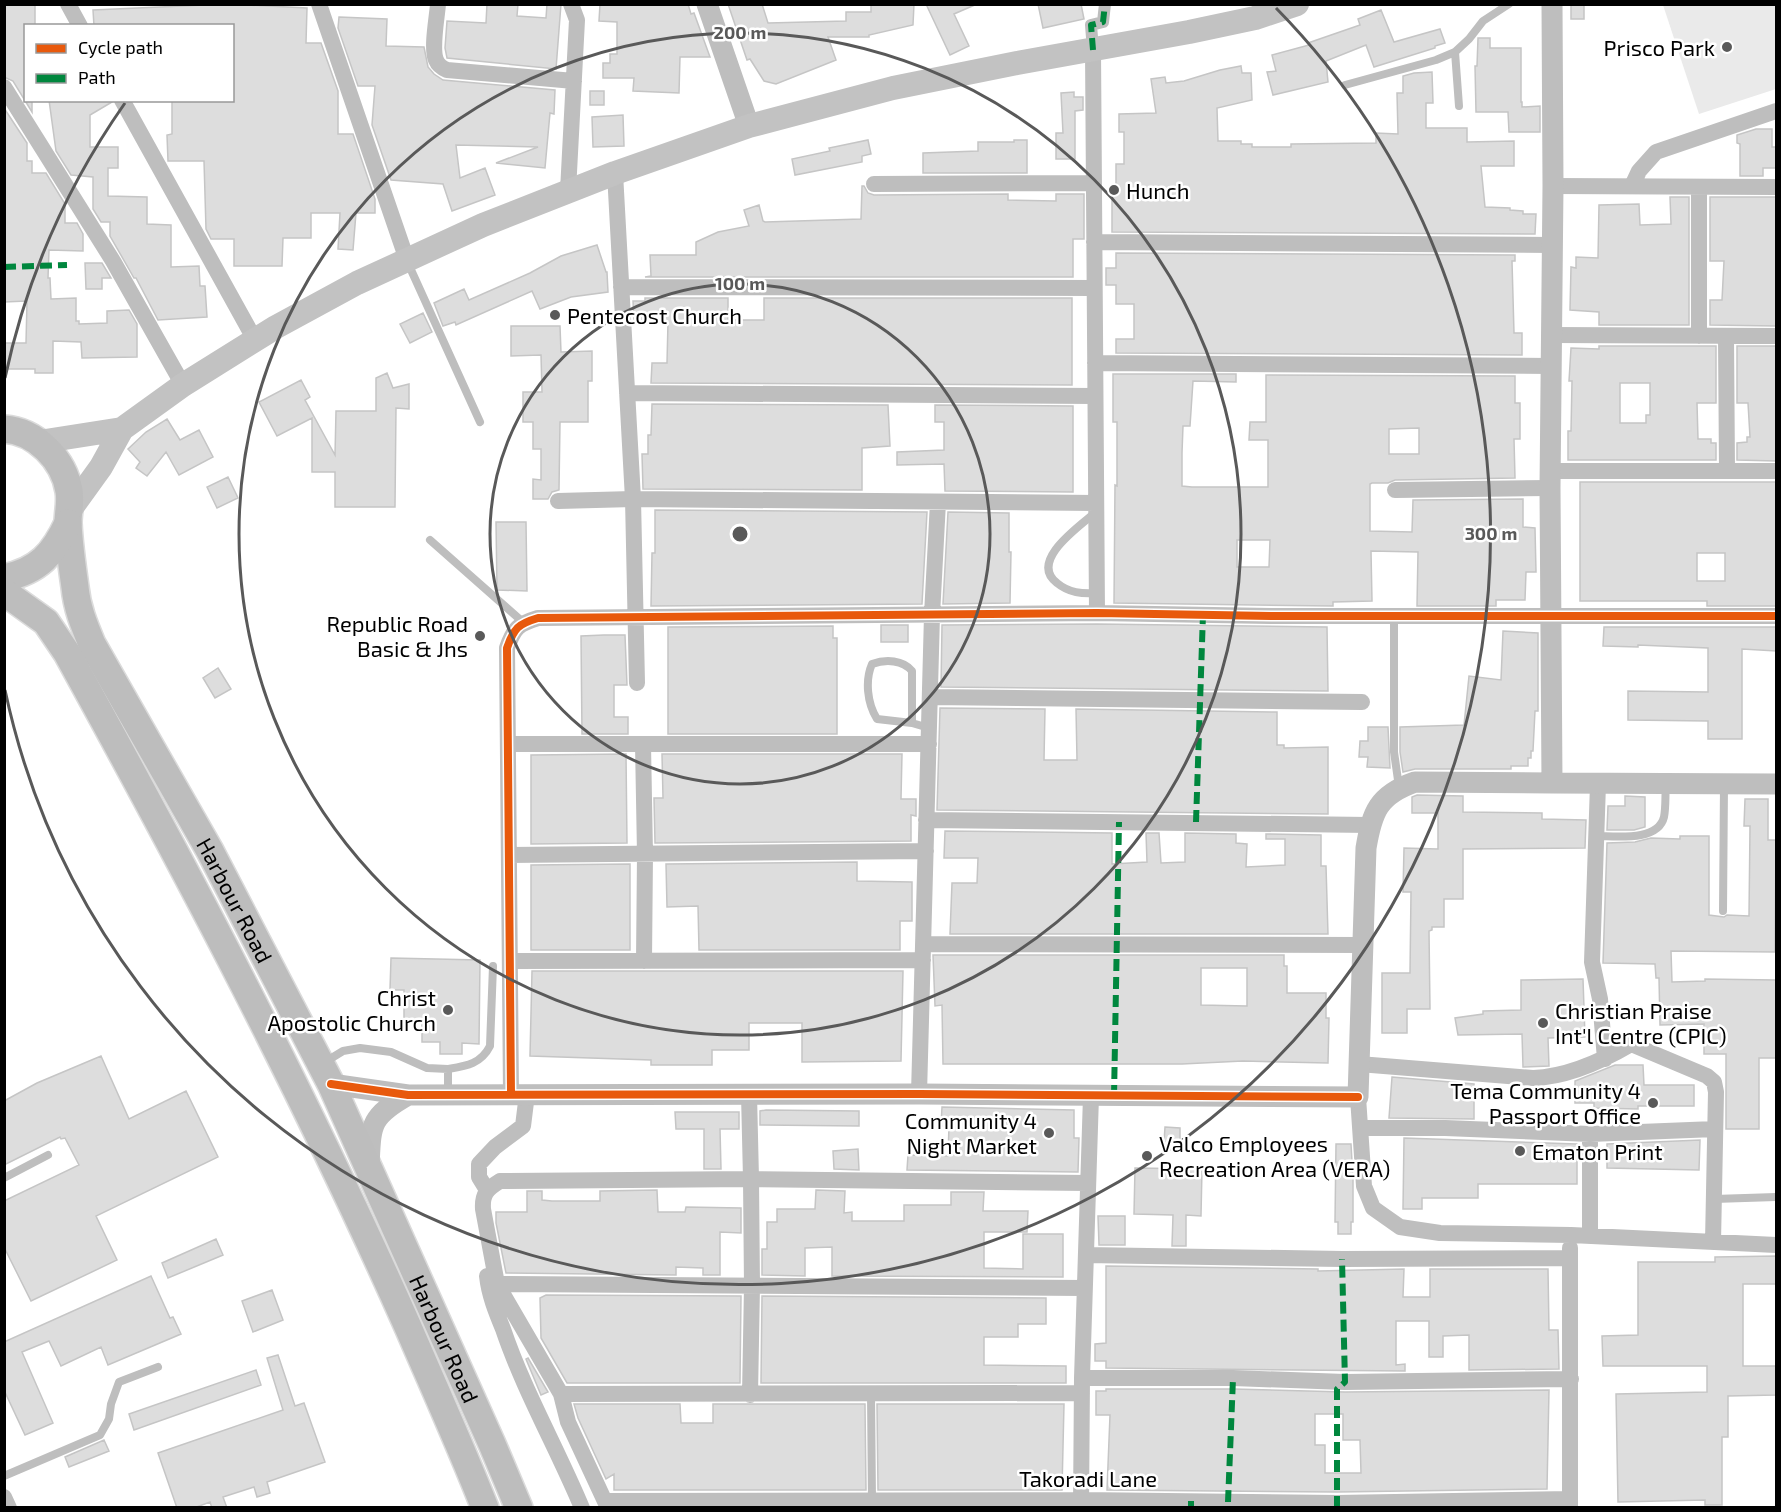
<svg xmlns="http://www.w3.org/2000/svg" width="1781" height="1512" font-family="'Exo 2',sans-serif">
<rect width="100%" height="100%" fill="#fff"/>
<path fill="#eaeaea" d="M1663 5H1776V89L1699 114Z"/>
<path fill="#ddd" stroke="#c5c5c5" stroke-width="1.5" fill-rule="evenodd" d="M4 4H35V26H26V100H32V112L13 81 4 77Z
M227 4 307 8 306 43H321L338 91V134H353L375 199V213H356L353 250 338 249 340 213H311V238H283L282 266H234V239H211L206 229 204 161H168L167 135 172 134V100H232V26H94L93 10Z
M487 4H518L517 16 546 18 547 4H561L556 69 447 58 445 48 447 21 486 23Z
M600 4H688L691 14 694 13 710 57H680L679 93 633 91 634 78H603V63H610V54H617V22L599 21Z
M728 4H762L768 23 846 21V12H871V4H914L913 25 869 35V37H828L836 60 776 84 764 81 750 59 747 60Z
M926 4H977L954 14 969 46 950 55Z
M1038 4H1081L1084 19 1043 28Z
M1571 4H1584V19H1571Z
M1381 10 1394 42 1440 29 1445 43 1435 46V48L1374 67 1366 45 1326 61 1328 82 1273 95 1267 72 1276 71 1272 55 1309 45 1308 43 1360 25 1358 19Z
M339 17 387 19 386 46 424 47 428 67 434 74 443 80 555 90 554 114 550 113 545 168 496 163 538 147 456 145 460 178 485 168 495 195 452 211 443 184 391 180 372 125 375 86H358L338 28Z
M1478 38H1490V48H1521V102H1522V107L1540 106V132H1509L1508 112H1476L1475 66H1477Z
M1241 66 1242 73H1251L1252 100 1217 108 1218 141H1241V144H1252V147H1291V144L1376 143V133L1398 134 1397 93H1403V76L1414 73 1432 72 1433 103H1426V128H1467V142L1514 141V166H1481L1485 207 1510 208V210L1523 211V214H1536L1535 234 1112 232V192H1116V164H1124V132H1119V114L1156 113 1151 79 1165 77 1166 83 1184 81 1220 70Z
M590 91H604V105H590Z
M1074 92V97H1083V110L1075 111V159H1056V133H1063L1061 93Z
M49 100H112V102L90 115V147H118V168H108V196L147 197V224L171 225V267L199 266 200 286H205L207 317 158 320 136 278H134L110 236V222H101L93 209V177L71 175 56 151Z
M4 108 27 143V161H32V173H46L65 204V223H77L83 234V251L49 250 48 278H50L51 299 76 298V321H79V324L107 323V311L129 310 137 324V357L82 358 81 342 53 341V373H35V369H4V343H26L27 301 4 302Z
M623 115 624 146 593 147 592 117Z
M1756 129H1772V147H1776V168H1763V176H1740V144L1737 143V135Z
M868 140 871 154 862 156V162L795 175 792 159 830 151 829 148Z
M1014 140H1027V173H923V153L978 151V142H1014Z
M862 186H864L868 193 874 195 1008 194V200L1056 201V194H1084V239H1073V277H645L651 276 650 255H696V242L718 232 749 226 744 210 759 205 763 221 765 222 861 219Z
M1670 197H1689V325H1599V312L1570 310 1571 267 1576 268V257L1598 258 1599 205 1639 204 1640 225 1671 224Z
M1710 197H1776V326L1710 325V300H1722L1724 261H1710Z
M597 245 606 272H607L608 292 571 297 540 309 532 291 456 325 455 322 443 326 434 303 464 289 469 300 530 273 561 256Z
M1116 253 1515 255V261H1512L1514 333H1522V355L1116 353V339H1134V304H1116V285H1106V268H1116Z
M85 263H102L111 278H102V289H86Z
M645 298H728V320H764V298H1072V385L651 383 652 363H667L668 322H634L633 301H645Z
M423 313 432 332 410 343 400 324Z
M511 326H560L561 352 592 351V381H588V422H560L559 490 552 492 548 499H533V479L541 480V449H533V422H523V392H542L541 355 511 356Z
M1599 346H1716V403H1697L1698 439H1711V443H1716V460H1568V431H1571L1572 381H1569L1571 348 1599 349ZM1620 383H1650V415H1646V423H1620Z
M1737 346H1776V461L1737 460V443L1747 442V437H1750L1748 403H1737Z
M387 373 393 388 409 384V409L396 408 395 507H335V472H312V418L277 436 259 402 301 380 310 397 305 400 335 455 336 411H376V378Z
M1113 374H1236V382L1193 381 1190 426H1183L1182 453V486L1192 487H1268V440H1249L1250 422H1266V375L1515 376V403H1520V439H1514L1515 478 1395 480 1388 483H1372L1370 484V531L1412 532 1413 500 1523 499V527L1535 528 1536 572H1526L1525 600H1496V606H1417L1418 552 1371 551 1372 601 1333 602V606L1114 603 1115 485 1117 486V422H1113ZM1419 428V454H1389V429ZM1237 540H1270L1269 567H1237Z
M652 404 888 405 890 446 862 448V490L643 489 642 454H648V435H651Z
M935 405 1073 406V492L945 491 944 464 897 465V452L944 450V422H935Z
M167 419 180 440 199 430 213 457 179 475 166 452 147 476 136 468 140 462 128 449 146 432Z
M228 477 238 498 217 508 207 487Z
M1776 482V606H1707V601H1580V482ZM1697 553H1725V581H1697Z
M655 510 927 512 922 604 651 606 652 553H655Z
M948 512 1009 513V552H1011L1010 603 943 604Z
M496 522H526L527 591 497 590Z
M1097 624 1327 627 1328 691 941 687 942 625Z
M881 625H908V642H881Z
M833 626V638H837V734H668V627Z
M1776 627V651L1742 649V739H1708V721L1628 720V691L1708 692V648L1638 645V647L1603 646 1604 627Z
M1503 631 1538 633V711H1535L1533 751H1531V758H1528V766H1511V769H1415L1403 772 1400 752V727L1464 725 1469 676 1501 680Z
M604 635H625L627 685H614V717H628V734H582L581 636Z
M218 668 231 689 215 698 203 678Z
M940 708 1045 709 1044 760H1077L1076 709 1277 712V745H1284V748L1328 747V814L937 810Z
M1368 727H1388L1390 768 1367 767 1368 757H1359L1360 741H1368Z
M626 754 627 843 531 844V755Z
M662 754H902L901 799H916V816L911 815V841L655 843 654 798H663Z
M1417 795 1463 796V812L1542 813V819L1586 820 1585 848 1463 849V899H1444V927H1432V930L1429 931 1430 1009H1407V1033H1382V973H1410L1411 892H1403L1404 848 1438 849V813H1412V797Z
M1625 796 1645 797V827L1634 830H1607L1608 806H1625Z
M1745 799H1768V840H1776L1775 952 1671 951 1672 982 1705 981V979L1776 980V1058H1759V1129H1726V1054H1704V1024L1660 1025 1659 978H1656L1655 964 1603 963 1607 843 1635 842 1651 838 1680 839V836H1709V915L1724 917 1727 915 1749 916 1750 826H1744Z
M945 831 1112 833V864L1147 862 1146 833H1159L1161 863 1185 862V833L1236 834V843L1247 844 1246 867 1285 865V839H1266V834L1321 835V866H1326L1328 934H950L952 883H977L978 858H944Z
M857 862V881L912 882V921H900V950H699L698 906 667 907 666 864Z
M630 864V950H531V865Z
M933 955H1284V966H1287V993H1326V1018H1329L1328 1063 1243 1061 1182 1064H943L942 1005 935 1006ZM1201 968H1247V1006L1201 1005Z
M391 958 480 960 479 1044 462 1043V1054H440V1042H422V1022H404V990H390Z
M532 971H903L901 1061 802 1062V1023H749V1050H712V1065H651V1060L530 1056Z
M1583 979 1585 1037 1548 1038 1549 1066 1523 1067 1522 1034 1458 1035 1455 1018 1483 1014V1011L1521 1010V980Z
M101 1056 129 1119 186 1091 218 1157 96 1216 117 1260 31 1301 4 1247V1201L79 1165 65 1138 61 1139 60 1137 4 1165V1101L37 1083Z
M1615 1065H1643L1644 1085H1694V1106H1638V1109L1594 1108V1103H1575V1081Z
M1392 1077 1474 1084V1119L1389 1118Z
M942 1107 1074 1110V1138H1079L1078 1172 907 1170 908 1155 948 1156 949 1126H941Z
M766 1110 859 1111V1126L760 1125V1111Z
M675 1112H739V1129H720L721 1169H704V1129H676Z
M1165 1127 1180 1128V1143L1164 1142Z
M1404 1138 1577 1144V1184H1478V1198H1422V1209H1403Z
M1700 1140 1699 1170 1607 1168V1144Z
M1336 1144H1351L1353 1179V1222H1351V1234H1338V1222H1335Z
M858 1149 859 1170 834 1169 833 1151Z
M1135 1168 1202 1169 1201 1216 1186 1215V1246H1172L1173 1215 1134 1214Z
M657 1190 658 1212H685L686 1207 741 1208V1233L720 1232V1275H703V1268L676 1267V1275L506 1273 496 1223V1212H527V1191H542V1200L552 1201H600V1191Z
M816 1190 845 1191 844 1213 852 1212V1221H904V1205H951V1192H984L983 1211H1028L1027 1232H984V1268L1023 1269V1234H1063V1277L832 1276V1247L805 1248V1276L762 1275V1249H767V1222H777V1209H815Z
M1098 1216H1125V1245H1099Z
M216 1239 223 1255 168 1278 162 1263Z
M1776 1256V1284H1743V1366H1776V1395L1728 1396V1437H1722V1505H1705V1500L1618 1502 1616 1394 1707 1392V1366H1603L1602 1336 1638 1335V1262H1715V1257Z
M1106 1266 1318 1269V1271L1404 1269 1403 1297H1430V1269H1548L1549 1330H1558L1559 1369 1469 1370V1335L1443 1336V1357H1429V1321H1396V1365L1405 1364V1371L1106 1368V1361H1095V1344L1106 1343Z
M151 1276 170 1318 173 1317 181 1334 108 1365 101 1347 61 1366 49 1341 22 1352 53 1423 25 1435 4 1390V1342Z
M272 1290 283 1320 253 1332 242 1301Z
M546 1295 741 1296 740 1383H567L541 1338 540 1298Z
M762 1296 1046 1298V1324H1018V1337H984V1365L1066 1366V1383H761Z
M278 1355 295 1406 304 1403 325 1462 267 1482 270 1493 257 1497 254 1487 223 1497 227 1508H212L210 1502 194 1508H177L158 1453 283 1410 267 1358Z
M528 1358 548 1392 541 1395 526 1359Z
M256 1370 261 1385 134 1430 129 1414Z
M1106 1389H1233L1345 1392 1549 1390 1547 1489 1337 1492 1107 1490 1110 1415H1096V1391H1106ZM1315 1414H1343V1440H1360L1361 1473H1325V1445H1315Z
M574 1404H680L681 1423H713V1404H865L866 1490H614V1474L606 1479 578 1418Z
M877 1404H1064L1062 1490H878Z
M104 1440 109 1451 69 1467 65 1457Z"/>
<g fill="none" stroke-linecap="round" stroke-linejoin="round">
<defs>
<g id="trunk">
<path id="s1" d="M4 429C36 431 64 460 69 491 71 502 68 512 68 523 69 544 72 566 75 587 77 608 84 625 92 644L210 851 331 1084 492 1444 519 1508"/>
<path d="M4 578C39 571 54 553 68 523"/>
<path d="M4 592 46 622 67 653C188 873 306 1097 408 1327 434 1387 461 1447 485 1508"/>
</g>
</defs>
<use href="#trunk" stroke="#dbdbdb" stroke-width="30"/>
<path stroke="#bebebe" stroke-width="8" d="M1455 52 1459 106
M1345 85 1436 60 1455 52 1469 39 1483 21 1509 4
M407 261 480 422
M1096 512C1080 526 1028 561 1057 583 1069 593 1082 594 1097 593
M430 540 524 623
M1394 616V752L1399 787
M912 723V671C903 660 886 659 872 664 865 680 867 703 877 719L912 723 929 728
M1597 836C1615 836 1658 842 1664 817 1666 807 1665 795 1666 784
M1723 911 1724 784
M325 1062 343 1051 360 1048 391 1052 427 1068 448 1069V1094
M448 1069C466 1066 481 1064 490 1046L493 966
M4 1178 48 1155
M1714 1199 1776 1197
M871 1394 872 1501
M4 1476 100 1435 109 1419 111 1404 119 1382 158 1367"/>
<path stroke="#bebebe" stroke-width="12" d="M1093 50 1091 25 1103 22 1105 4"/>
<path stroke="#bebebe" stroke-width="16" d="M68 4 80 26
M319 4 407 260
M438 4C437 18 431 48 436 60 438 65 442 68 447 70L574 81
M1093 50 1097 613
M4 87 113 261 183 385
M122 100 255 340
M615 173 633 499 637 683
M874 184 1094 183
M1553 186 1776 187
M1632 186 1639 171 1656 152 1776 111
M1699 188V336
M568 191 577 20 571 4
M1094 242 1552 245
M621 287 1094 288
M1552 335 1776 336
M1726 336 1727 471
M1095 363 1551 366
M627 393 1095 396
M1551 471H1776
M1395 490 1550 488
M558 501 633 499 1096 503
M930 697 1362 702
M508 744H929
M643 744 645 854 644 961
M1598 784 1592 962 1600 999 1605 1059
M926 820 1370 825
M509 855 926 851
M923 944 1363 945
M510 961 923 960
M1359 1064 1533 1078C1567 1077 1602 1061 1631 1044L1707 1076 1714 1082 1716 1092 1713 1242
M511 1094 507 648C514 628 518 624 538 618L1097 613 1271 616H1776
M749 1094 751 1179 1088 1183
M919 1094 932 615 938 502
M1358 1097 1364 1186 1373 1208 1400 1227 1440 1233 1571 1235 1776 1245
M1360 1128H1445L1590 1134V1236
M1590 1134 1715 1129
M487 1190 479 1177V1164L495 1147 523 1126 527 1094
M1086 1255 1342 1259 1570 1258
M487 1276C489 1295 496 1312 503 1329 524 1391 557 1448 582 1508
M497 1284 1084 1288
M1082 1378H1233L1345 1382 1571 1379
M561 1394 497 1284 483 1209C482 1194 487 1189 500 1181L751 1179 752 1286 750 1395
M4 1497 9 1508
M606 1501 1081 1500 1337 1503 1570 1499
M1570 1507V1248
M608 1508 568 1422 561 1394 1082 1393
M1081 1508 1082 1378 1091 1096"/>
<path stroke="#bebebe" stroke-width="21" d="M707 4 749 126
M1552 4 1553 186 1550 488 1552 783 1776 784
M331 1084 408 1095 919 1094 1358 1097 1366 848C1372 812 1378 795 1415 782L1552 783
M369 1167C371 1125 369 1117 408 1095"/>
<path stroke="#c2c2c2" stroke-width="24" d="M39 442 122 429
M70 510 101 467 122 429 183 385 276 327 357 283 483 225 615 173 749 126 893 88 1017 63 1189 32 1255 18 1297 4"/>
<use href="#trunk" stroke="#bdbdbd" stroke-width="27"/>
<path stroke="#00873e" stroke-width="6" stroke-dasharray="12 6" stroke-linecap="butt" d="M1093 50 1091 25 1103 22 1105 4
M4 267 67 265
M1196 822 1203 614
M1114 1097 1119 822
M1228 1502 1233 1378
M1191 1508V1501
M1337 1508V1389L1345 1382 1342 1259"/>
<defs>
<path id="cycleway" d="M331 1084 408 1095 919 1094 1358 1097
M511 1094 507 648C514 628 518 624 538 618L1097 613 1271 616H1776"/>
</defs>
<use href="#cycleway" stroke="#fff" stroke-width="11"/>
<use href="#cycleway" stroke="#e8590c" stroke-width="8"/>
</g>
<g fill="none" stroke="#595959" stroke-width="3">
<circle cx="740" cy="534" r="250"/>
<circle cx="740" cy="534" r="501"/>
<path d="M5 378A751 751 0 0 1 125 103M1276 8A751 751 0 1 1 5 690"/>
</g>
<g fill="#595959" stroke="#fff" stroke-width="2">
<circle cx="1727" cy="47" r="6"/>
<circle cx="1114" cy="190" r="6"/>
<circle cx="555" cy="315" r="6"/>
<circle cx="480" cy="636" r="6"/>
<circle cx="448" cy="1010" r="6"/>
<circle cx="1543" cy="1023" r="6"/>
<circle cx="1653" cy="1103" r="6"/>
<circle cx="1049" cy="1133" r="6"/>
<circle cx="1520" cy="1151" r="6"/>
<circle cx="1147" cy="1156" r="6"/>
</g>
<g text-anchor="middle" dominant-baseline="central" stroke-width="5" stroke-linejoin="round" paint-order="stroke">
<g font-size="22" fill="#000" stroke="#fff" text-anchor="end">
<text x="1715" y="47">Prisco Park</text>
<text x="1126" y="190" text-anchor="start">Hunch</text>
<text x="567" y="315" text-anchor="start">Pentecost Church</text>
<text x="468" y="623">Republic Road<tspan x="468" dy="25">Basic &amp; Jhs</tspan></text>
<text x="436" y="997">Christ<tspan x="436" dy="25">Apostolic Church</tspan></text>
<text x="1555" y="1010" text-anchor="start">Christian Praise<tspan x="1555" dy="25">Int'l Centre (CPIC)</tspan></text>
<text x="1641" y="1090">Tema Community 4<tspan x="1641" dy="25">Passport Office</tspan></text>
<text x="1037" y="1120">Community 4<tspan x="1037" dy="25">Night Market</tspan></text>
<text x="1159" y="1143" text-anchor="start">Valco Employees<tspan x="1159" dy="25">Recreation Area (VERA)</tspan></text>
<text x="1532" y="1151" text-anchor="start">Ematon Print</text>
</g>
<g font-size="22" fill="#000" stroke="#fff">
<text stroke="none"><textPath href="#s1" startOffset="546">Harbour Road</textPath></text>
<text stroke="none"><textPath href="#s1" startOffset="1032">Harbour Road</textPath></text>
<text x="1088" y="1478">Takoradi Lane</text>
</g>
</g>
<circle cx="740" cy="534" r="9" fill="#595959" stroke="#fff" stroke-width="3"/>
<g font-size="18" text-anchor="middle" font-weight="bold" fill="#595959" stroke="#fff" stroke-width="5" stroke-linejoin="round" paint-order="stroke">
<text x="740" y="39">200 m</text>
<text x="740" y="290">100 m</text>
<text x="1491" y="540">300 m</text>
</g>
<rect width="1781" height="1512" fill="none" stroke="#000000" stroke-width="12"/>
<rect x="24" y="24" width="210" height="78" fill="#ffffff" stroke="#999999" stroke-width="1.5"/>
<rect x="36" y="44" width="30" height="9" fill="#e8590c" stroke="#999999" stroke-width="1.5"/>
<text x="78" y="54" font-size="18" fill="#000000">Cycle path</text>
<rect x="36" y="74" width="30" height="9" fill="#00873e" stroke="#999999" stroke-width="1.5"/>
<text x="78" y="84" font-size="18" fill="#000000">Path</text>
</svg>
